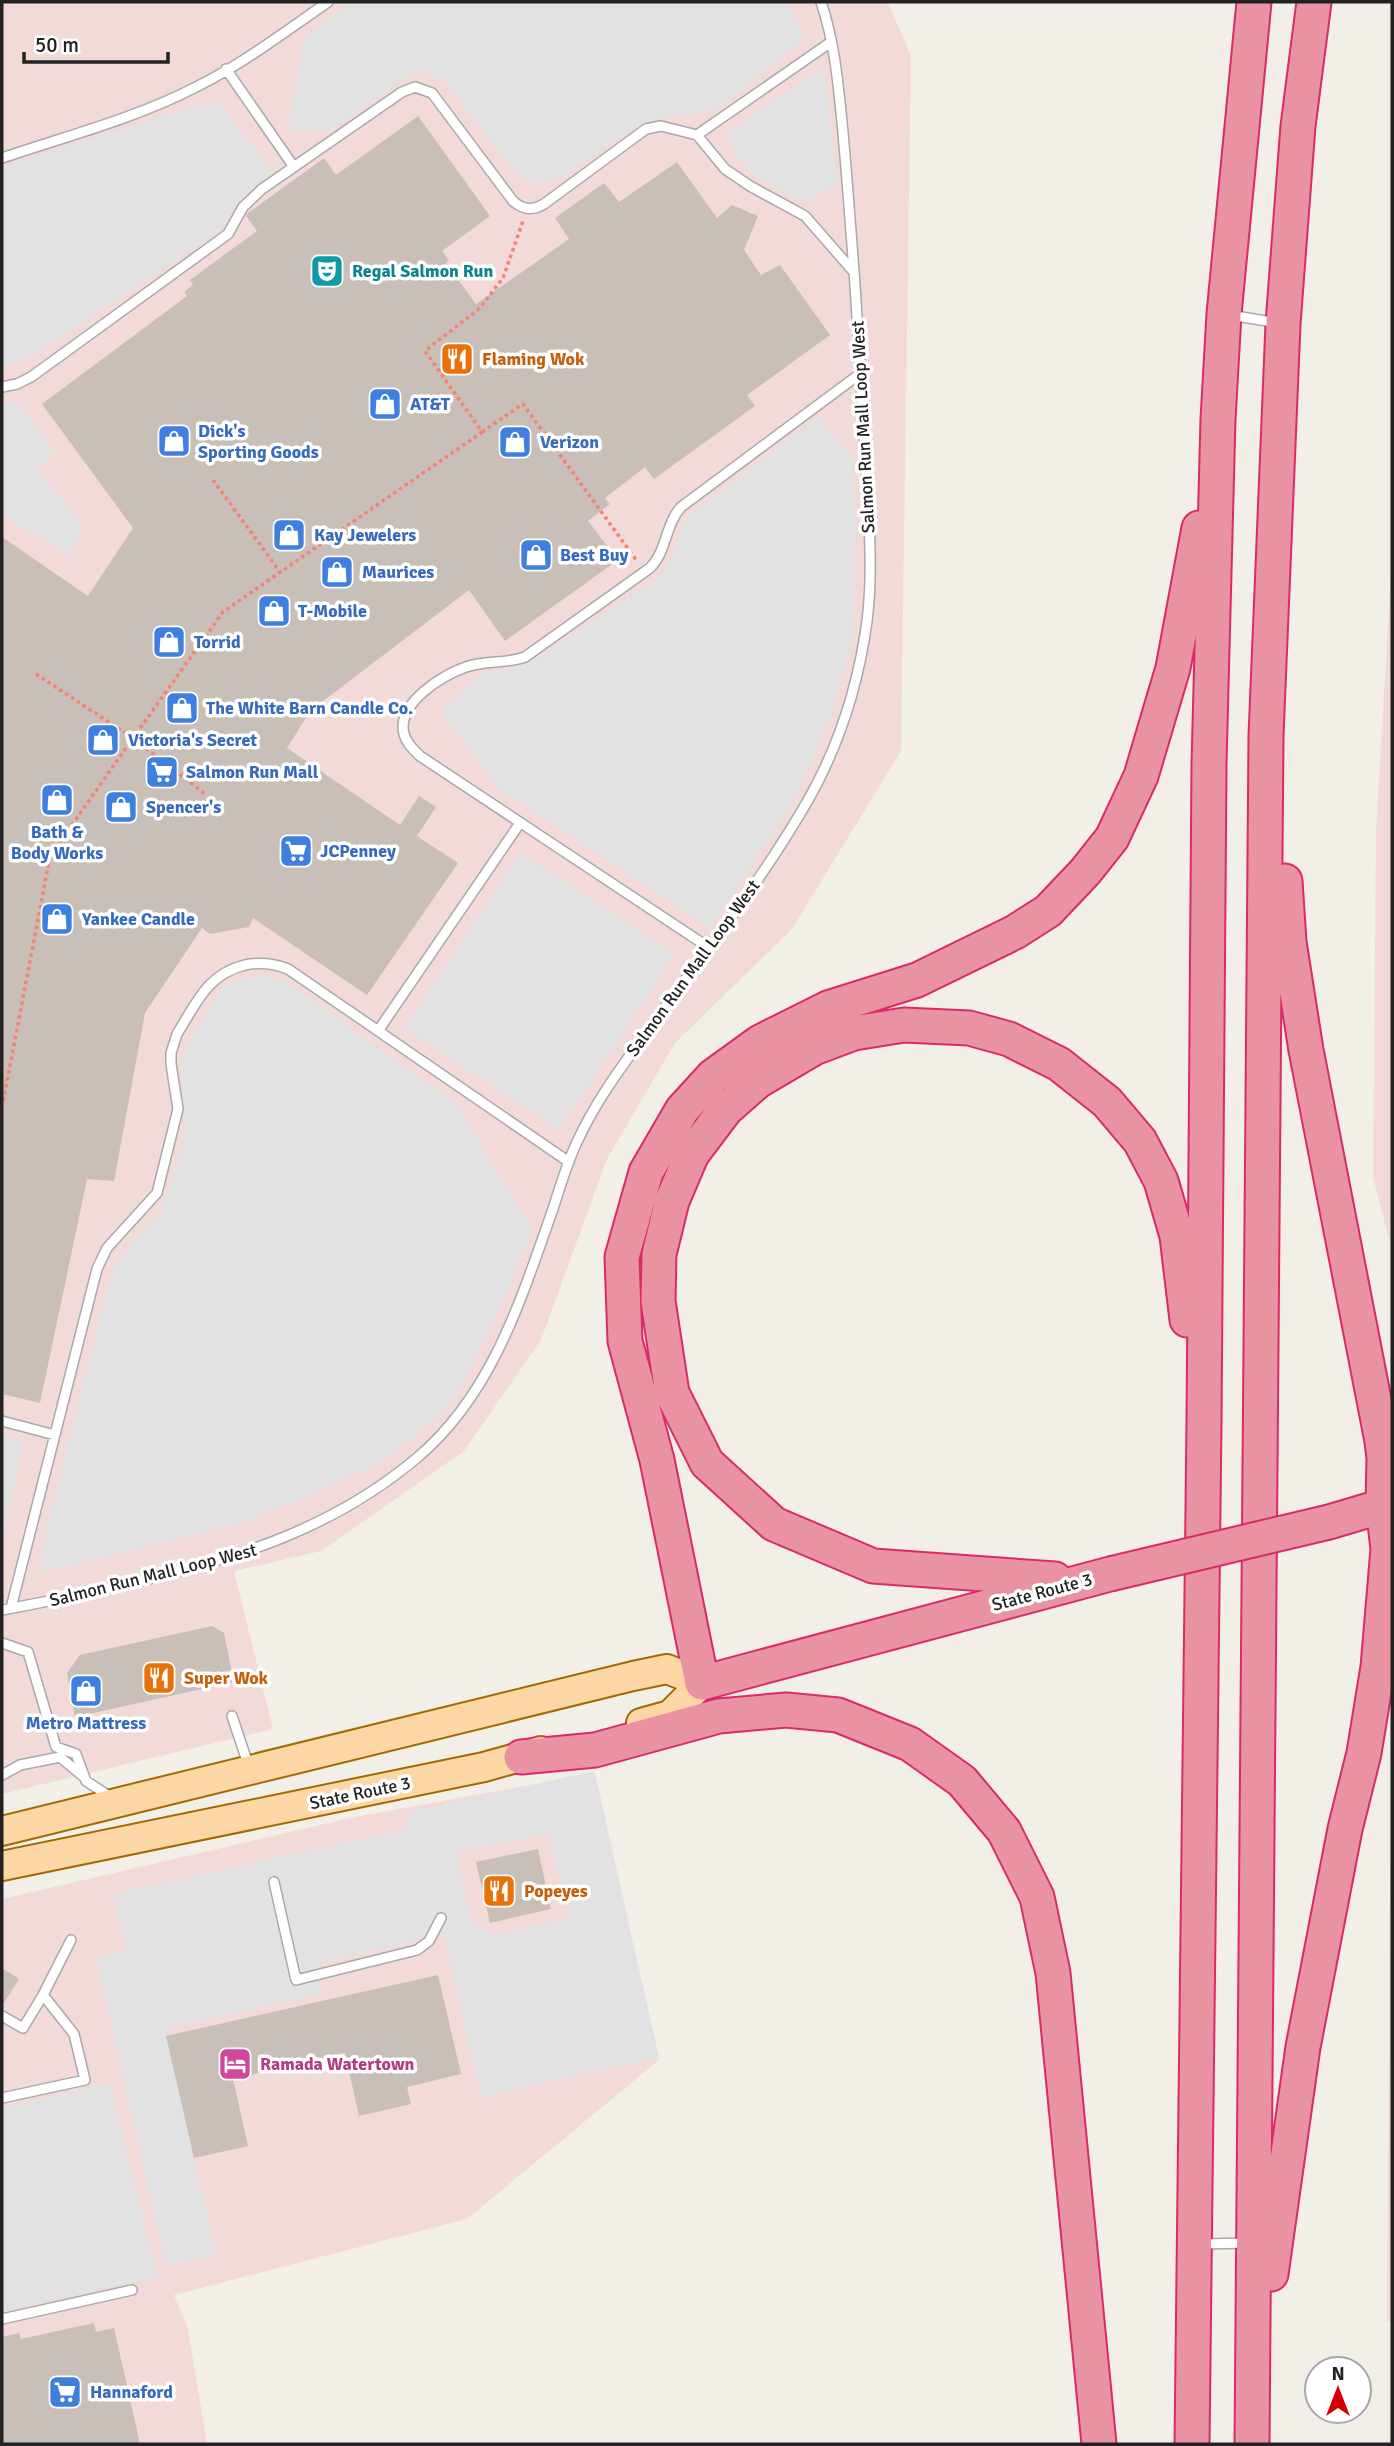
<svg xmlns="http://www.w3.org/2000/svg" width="1394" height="2446" font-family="Signika,sans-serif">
<rect width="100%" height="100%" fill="#f2efe9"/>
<path fill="#f2dad9" d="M2 2H888L911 56 901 751 792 929 675 1043 607 1159 541 1340 464 1451 321 1551 234 1571 273 1729 2 1794Z
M1392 554V1251L1373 1178 1376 832Z
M595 1773 659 2060 467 2219 174 2295 188 2329 207 2444H2V1899L350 1818Z
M1392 1856V2321H1387L1390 1864Z"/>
<path fill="#e2e2e2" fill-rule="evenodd" d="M352 2H789L804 39 717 109 690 116 668 115 640 124 556 180 537 184 519 177 446 82 424 72 410 74 329 132 288 130 304 38Z
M824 66 837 183 806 204 748 171 725 135Z
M217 99 272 172 233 206 224 228 27 359 2 366V167Z
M2 404H19L56 453 37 468 84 528 68 556 2 515Z
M819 416 852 460 856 520 855 602 849 653 830 720 793 802 710 928 499 789 440 711 479 675 528 664 661 577 669 564 688 517Z
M520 853 675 955 559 1130 404 1027Z
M258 975 284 981 455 1103 532 1228 506 1295 456 1397 412 1438 379 1464 248 1522 39 1573 48 1521 111 1274 123 1254 161 1213 185 1137 181 1057 223 986Z
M2 1435 23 1443 2 1542Z
M594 1771 659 2057 481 2097 444 1935 316 1963 323 1993 165 2029 216 2255 166 2266 96 1958 126 1951 113 1894 410 1828 407 1813ZM548 1833 568 1918 494 1935 471 1920 456 1853Z
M109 2083 158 2277 2 2311V2109Z"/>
<path fill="#c7bfb8" d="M418 116 490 216 442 251 449 260 446 263 476 304 569 239 555 218 604 183 619 202 677 162 717 218 732 205 758 216 744 250 761 275 780 265 830 335 747 395 755 406 654 479 645 467 605 498 610 504 588 521 618 560 505 641 469 590 310 711 287 748 400 825 419 796 436 807 417 836 458 863 367 995 253 918 249 927 210 934 202 928 145 1013 114 1181 87 1179 40 1403 2 1394V537L88 596 133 528 42 404 187 296 184 292 193 285 190 280 257 231 246 216 248 213 324 158 336 175Z
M212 1626 224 1633 234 1682 75 1717 67 1673 80 1655Z
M538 1849 551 1909 490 1923 476 1862Z
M2 1968 19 1979 2 2006Z
M438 1975 461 2074 407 2087 411 2104 359 2116 345 2053 233 2079 248 2146 194 2158 166 2036Z
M94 2323 96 2332 114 2328 140 2444H2V2337L19 2333 21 2339Z"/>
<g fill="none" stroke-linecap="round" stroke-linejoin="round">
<defs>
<path id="lane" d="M226 69 294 167
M697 135 831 42
M2 158C67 136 137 118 198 86 244 63 286 31 328 2
M1230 315 1278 323
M2 387 17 384 31 377 228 234 243 207 262 189 402 92 415 87 432 93 513 201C523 210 532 211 544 204L646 129 661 126 697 135 725 169 750 186 805 216 853 271
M708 947 420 756C414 750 406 743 404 734 396 704 442 675 466 667 485 660 506 664 525 657L650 568C667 551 665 525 681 507L861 373
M378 1031 520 823
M2 1421 55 1435
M11 1608 97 1269 107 1248 157 1193 178 1109 171 1064V1053L177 1034C196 1004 207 974 245 965 260 962 273 963 288 969L569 1162
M2 1610C45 1602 88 1593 132 1583 238 1558 333 1529 418 1457 493 1393 521 1299 553 1209 560 1187 567 1163 577 1142 597 1098 626 1061 654 1022 708 948 766 875 811 795 840 742 859 681 867 621 873 574 869 526 867 479 863 414 859 349 855 285 851 231 847 176 842 122 838 81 834 40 821 2
M2 1643 28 1652 56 1747 76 1754 86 1781 112 1798
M232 1716 249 1767
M2 1775 20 1765 60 1757 84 1777
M274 1882 296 1980 417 1950 429 1941 441 1918
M2 2016 23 2028 43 1995 71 1940
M2 2098 85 2080 74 2034 43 1995
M1200 2244 1249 2243
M2 2319 132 2290"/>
<path id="primary" d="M2 1831 633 1676 667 1669 702 1683 670 1715 641 1723
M2 1866 484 1767 541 1751"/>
<path id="highway" d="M1329 1522 1383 1506 1392 1500
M1110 1574 702 1683 657 1460 625 1341 622 1257 646 1172 682 1110 713 1076 760 1042 828 1008 917 980 1015 932 1048 911 1085 872 1112 838 1141 776 1173 668 1199 528
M1055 1579 873 1566 774 1524 707 1463 672 1393 658 1301 659 1254 672 1201 692 1154 726 1109 758 1081 814 1048 854 1033 904 1025 969 1028 1009 1039 1059 1064 1107 1102 1140 1141 1161 1181 1177 1236 1187 1320
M521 1757 595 1750 719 1716 786 1710 838 1715 910 1744 962 1781 1004 1831 1037 1897 1053 1973 1099 2444
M1271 2274 1303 2047 1345 1829 1364 1753 1378 1667 1388 1549 1383 1506 1384 1458 1382 1441 1306 1050 1289 942 1285 881
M1192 2444 1204 1423 1209 764 1218 419 1224 314 1254 2
M1252 2444 1266 736 1283 324 1298 126 1314 2"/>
</defs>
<use href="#lane" stroke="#a9a9a9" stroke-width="12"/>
<use href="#primary" stroke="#a06b00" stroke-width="32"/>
<use href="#highway" stroke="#dc2a67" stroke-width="37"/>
<path stroke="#fa8072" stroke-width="3.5" stroke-dasharray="3.5 3.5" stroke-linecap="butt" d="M482 432 523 404 637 561
M213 480 280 572
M36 674 133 738 205 794
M2 1108 50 856 133 738 223 612 482 432 425 351 480 308 503 278 523 221"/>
<use href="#lane" stroke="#fff" stroke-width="9"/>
<use href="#primary" stroke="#fcd6a4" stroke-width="28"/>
<use href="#highway" stroke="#e892a2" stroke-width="33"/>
<defs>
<path id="highway-bridge" d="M1110 1574 1329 1522"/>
</defs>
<use href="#highway-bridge" stroke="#dc2a67" stroke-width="37" stroke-linecap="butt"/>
<use href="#highway-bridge" stroke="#e892a2" stroke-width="33"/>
</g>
<defs>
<symbol id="theatre-square" viewBox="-11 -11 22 22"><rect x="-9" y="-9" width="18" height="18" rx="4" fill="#0f9aa8" stroke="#fff"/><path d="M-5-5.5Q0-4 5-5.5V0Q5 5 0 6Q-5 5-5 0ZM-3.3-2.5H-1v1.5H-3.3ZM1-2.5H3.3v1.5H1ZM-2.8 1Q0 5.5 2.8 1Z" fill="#fff"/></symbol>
<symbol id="restaurant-square" viewBox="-11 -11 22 22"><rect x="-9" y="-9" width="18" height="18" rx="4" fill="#e8710a" stroke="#fff"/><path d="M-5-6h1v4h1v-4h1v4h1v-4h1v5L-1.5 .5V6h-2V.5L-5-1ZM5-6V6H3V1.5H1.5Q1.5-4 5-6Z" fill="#fff"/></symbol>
<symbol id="shop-square" viewBox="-11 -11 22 22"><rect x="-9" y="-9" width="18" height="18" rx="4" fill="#3f7fe0" stroke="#fff"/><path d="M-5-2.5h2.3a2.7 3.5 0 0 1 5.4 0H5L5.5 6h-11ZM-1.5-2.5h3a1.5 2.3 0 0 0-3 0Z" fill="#fff"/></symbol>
<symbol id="supermarket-square" viewBox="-11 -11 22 22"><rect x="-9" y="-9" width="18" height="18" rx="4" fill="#3f7fe0" stroke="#fff"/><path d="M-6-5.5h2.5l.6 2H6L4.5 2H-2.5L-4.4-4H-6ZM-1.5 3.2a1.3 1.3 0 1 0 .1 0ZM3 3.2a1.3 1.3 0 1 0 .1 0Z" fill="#fff"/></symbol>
<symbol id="hotel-square" viewBox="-11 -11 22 22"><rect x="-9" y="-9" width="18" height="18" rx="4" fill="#d1479c" stroke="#fff"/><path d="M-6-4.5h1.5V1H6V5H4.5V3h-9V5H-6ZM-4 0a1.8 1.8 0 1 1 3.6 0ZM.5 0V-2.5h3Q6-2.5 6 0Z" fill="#fff"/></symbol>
</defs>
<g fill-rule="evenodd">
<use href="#theatre-square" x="308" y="252" width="38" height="38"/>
<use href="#restaurant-square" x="438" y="340" width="38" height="38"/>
<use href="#shop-square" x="366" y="385" width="38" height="38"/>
<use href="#shop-square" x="155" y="422" width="38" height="38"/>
<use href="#shop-square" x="496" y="423" width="38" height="38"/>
<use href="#shop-square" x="270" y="516" width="38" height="38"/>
<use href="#shop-square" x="517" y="536" width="38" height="38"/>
<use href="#shop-square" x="318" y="553" width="38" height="38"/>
<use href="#shop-square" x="255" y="592" width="38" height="38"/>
<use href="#shop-square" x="150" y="623" width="38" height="38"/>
<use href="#shop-square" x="163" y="689" width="38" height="38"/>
<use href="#shop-square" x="84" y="721" width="38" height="38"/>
<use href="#supermarket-square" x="143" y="753" width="38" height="38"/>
<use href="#shop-square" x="38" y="781" width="38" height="38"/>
<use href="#shop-square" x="102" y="788" width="38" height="38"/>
<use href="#supermarket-square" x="277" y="832" width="38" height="38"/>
<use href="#shop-square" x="38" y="900" width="38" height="38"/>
<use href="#restaurant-square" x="140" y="1659" width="38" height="38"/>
<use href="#shop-square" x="67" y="1672" width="38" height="38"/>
<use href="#restaurant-square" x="480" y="1872" width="38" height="38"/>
<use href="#hotel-square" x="216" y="2045" width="38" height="38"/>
<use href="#supermarket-square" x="46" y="2373" width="38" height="38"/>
</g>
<g text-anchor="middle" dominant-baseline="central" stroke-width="7" stroke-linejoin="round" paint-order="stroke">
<g font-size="18" font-weight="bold" fill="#0d838f" stroke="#fff" text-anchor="start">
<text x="352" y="271">Regal Salmon Run</text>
</g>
<g font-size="18" font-weight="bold" fill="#c56008" stroke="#fff" text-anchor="start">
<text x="482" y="359">Flaming Wok</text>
<text x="184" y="1678">Super Wok</text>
<text x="524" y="1891">Popeyes</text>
</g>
<g font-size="18" font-weight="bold" fill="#366cbe" stroke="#fff" text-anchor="start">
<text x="410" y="404">AT&amp;T</text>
<text x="198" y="431">Dick's<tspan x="198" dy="21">Sporting Goods</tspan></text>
<text x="540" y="442">Verizon</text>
<text x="314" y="535">Kay Jewelers</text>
<text x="560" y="555">Best Buy</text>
<text x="362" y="572">Maurices</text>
<text x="298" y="611">T-Mobile</text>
<text x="194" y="642">Torrid</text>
<text x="206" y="708">The White Barn Candle Co.</text>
<text x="128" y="740">Victoria's Secret</text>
<text x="186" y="772">Salmon Run Mall</text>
<text x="146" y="807">Spencer's</text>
<text x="57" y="832" text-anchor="middle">Bath &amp;<tspan x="57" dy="21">Body Works</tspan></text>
<text x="320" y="851">JCPenney</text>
<text x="82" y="919">Yankee Candle</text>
<text x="86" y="1723" text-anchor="middle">Metro Mattress</text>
<text x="90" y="2392">Hannaford</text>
</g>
<g font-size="18" fill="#222" stroke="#fff">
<text transform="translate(863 427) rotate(-93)">Salmon Run Mall Loop West</text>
<text transform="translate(693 968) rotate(-54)">Salmon Run Mall Loop West</text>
<text transform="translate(153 1575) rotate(-14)">Salmon Run Mall Loop West</text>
<text transform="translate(1042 1592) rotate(-15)">State Route 3</text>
<text transform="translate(360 1793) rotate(-12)">State Route 3</text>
</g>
<g font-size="18" font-weight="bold" fill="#b23c85" stroke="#fff" text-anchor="start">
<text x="260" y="2064">Ramada Watertown</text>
</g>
</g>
<rect width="1394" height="2446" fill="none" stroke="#222222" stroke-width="7"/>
<g transform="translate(1338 2390)"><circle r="33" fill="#ffffff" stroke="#a7a7a7" stroke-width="2"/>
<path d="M0-5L12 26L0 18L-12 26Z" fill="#d40000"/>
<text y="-10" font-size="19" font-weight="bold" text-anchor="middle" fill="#222222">N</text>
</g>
<path d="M24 52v10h144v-10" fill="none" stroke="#222222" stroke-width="3.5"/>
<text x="35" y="52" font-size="21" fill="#222222" stroke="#ffffff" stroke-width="5" paint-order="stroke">50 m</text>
</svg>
